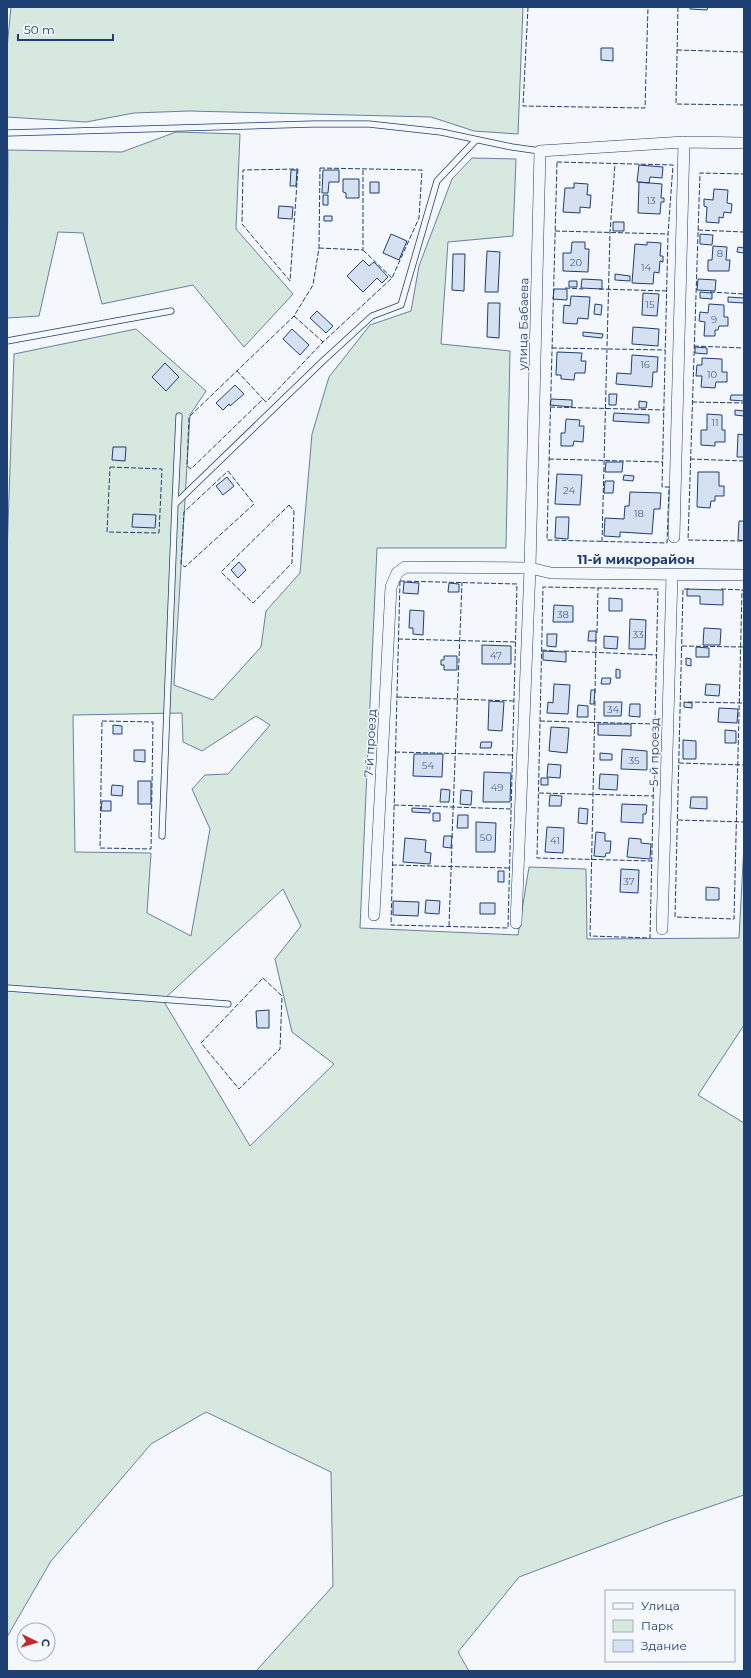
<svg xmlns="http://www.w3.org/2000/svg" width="751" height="1678" font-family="Montserrat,sans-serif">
<rect width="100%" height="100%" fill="#f4f7fb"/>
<path fill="#d7e8df" stroke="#687fa3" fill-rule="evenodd" d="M11 7H523L518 134 474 131 431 117 189 111 134 113 86 122 7 117V48Z
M176 132 240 134 236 229 293 294 244 347 193 285 102 304 83 233 58 232 39 316 7 318 8 150 122 152Z
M472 158 516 159 513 236 448 242 441 344 510 351 506 548H377L360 928 518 935 529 867 586 869 587 939 739 938 744 844V1025L698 1095 744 1123V1495L665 1522 519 1577 458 1652 469 1671H256L333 1586 331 1472 206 1412 151 1444 51 1561 7 1637V554L14 354 136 329 206 391 190 415 174 685 213 700 261 647 266 611 300 573 312 434 329 377 370 325 411 311 419 266 452 179ZM182 713 183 742 202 751 256 716 270 725 228 774 205 775 192 789 210 829 191 936 147 913 151 853 75 852 73 715ZM283 889 301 926 275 959 292 1032 334 1064 250 1146 163 1000Z"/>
<path fill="#d5e0f0" stroke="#1d3f73" d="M690 7H708L707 10 690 9Z
M601 48H613V61L601 60Z
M639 165 663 167 662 178 650 177 649 183 637 182Z
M291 170H297L296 186H290Z
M323 170H339V182H329L328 193H322Z
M343 179H359V198H346V193L343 192Z
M370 182H379V193H370Z
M639 182 662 184 661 198H664V202H661L660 214 638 213Z
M574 183 588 184 587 195H591L590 208 580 207V213L563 212 565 188H574Z
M714 189 728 190 727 203 732 204 731 213 724 212 723 218 719 217V223L706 222 707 207 704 206V199L713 200Z
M323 195H328V205H323Z
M279 206 293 207 292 219 278 218Z
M324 216H332V221H324Z
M613 222H624V231H613Z
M391 234 407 241 399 260 383 253Z
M700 234 713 235 712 245 700 244Z
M572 242H585V249H589L588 272 563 271V253H571Z
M647 242 661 243 660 256H663V262L660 261 659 273 654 272 653 284 632 283 635 244 647 245Z
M713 246 727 247 726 260H730L729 271H708V260H712Z
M738 247 744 248V253L737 252Z
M487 251 500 252 498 292H485Z
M453 254H465L464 291 452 290Z
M363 260 369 266 374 262 388 277 382 283 377 278 363 292 347 276Z
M615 274 630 276V281L615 280Z
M582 279 602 280V289L581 288Z
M698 279 716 280 715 291 697 290Z
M569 281H577V287H569Z
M554 289H567V300L553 299Z
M700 292 712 293V299L700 298Z
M643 293 659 294 657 316 642 315Z
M571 296 590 297 588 319 578 318 577 324 563 323 564 305 570 306Z
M728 297 744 298V303L728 302Z
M488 303H500L499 338 487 337Z
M595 304 602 305 601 315 594 314Z
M709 304 724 305V317H728V326H719L718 330H715V336H704L705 322 699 321 700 312 708 313Z
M317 311 333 326 326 333 310 318Z
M633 327 659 329 658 346 632 344Z
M292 329 309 345 300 355 283 339Z
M583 332 603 334 602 338 583 336Z
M695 347 707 348V354L695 353Z
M557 352 582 353 581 361H586L585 373H575L574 380 561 379V375H556Z
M632 355 658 357 657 372H653L652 387 616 384 617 373 631 374Z
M702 358 722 359V372H727V382H716L715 388 701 387 702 376H696L697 365H702Z
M165 363 179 377 166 391 152 377Z
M235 385 244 394 230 406 229 404 223 410 216 403Z
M609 394H617L616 405H609Z
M731 395H744V401L730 400Z
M551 399 572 400V407L550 405Z
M639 401 647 402 646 408H639Z
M735 410 744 411V416L735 415Z
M614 413 649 415V423L613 421Z
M707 414 722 415V430H725V442H715V446L701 445V430H707Z
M566 419 580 420 579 426H584L583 442 574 441 573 446H561V433H565Z
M738 434 744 435V457H737Z
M113 447H126L125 461 112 460Z
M606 462H623L622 472H605Z
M698 472H719V486H724V496H715V501H711L710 508 697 507Z
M557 474 582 475 580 505 555 504Z
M624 475 634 476 633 481 623 480Z
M227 477 234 486 223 495 216 486Z
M605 481H614L613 493H604Z
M630 492 661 493 660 509H654L652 534 620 532V537L604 536 605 518 624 519 625 506H629Z
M133 514 156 515 155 528 132 527Z
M556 517H569L568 539 555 538Z
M739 521H744V541L738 540Z
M239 562 246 570 238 578 231 570Z
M404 582 419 583 418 594 403 593Z
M449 583 459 584V592H448Z
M687 589 723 590V605L700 604V596H687Z
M609 598 622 599V611H609Z
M554 605 573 606V622H553Z
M410 610 424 611 423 635 413 634V628H409Z
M630 619 646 620 645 649H629Z
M704 628 721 629 720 645H703Z
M589 631H596V641H588Z
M547 634H557L556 647 547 646Z
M604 636 618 637 617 649 604 648Z
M482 645 511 646V664H482Z
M696 647 709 648V657H696Z
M543 651 566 652V662L543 660Z
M444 656H457V670H444V665H441V660H444Z
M686 658 691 659V666L686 665Z
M616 669 620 670V678H616Z
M602 678H611L610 684H601Z
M554 684 570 685 568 714 547 713 548 702 553 703Z
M706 684 720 685 719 696 705 695Z
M591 690H595L594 704H590Z
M489 701 504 702 502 731 488 730Z
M604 702H622L621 716H604Z
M684 702 692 703V708L684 707Z
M630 704H640V717L629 716Z
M578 705 588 706V717H577Z
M719 708 738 709 737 723 718 722Z
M598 724H631V736L598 735Z
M113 725 122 726V734H113Z
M551 727 569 728 567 753 549 751Z
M725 730 736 731V743H725Z
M683 740 696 741V759H683Z
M481 742H492L491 748H480Z
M622 749 647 751V770L621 769Z
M134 750H145V762L134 761Z
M600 753 612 754V760H600Z
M414 754H443L442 777 413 776Z
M548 764 561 765 560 778 547 777Z
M484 772 511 773 510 802H483Z
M600 774 618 775 617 790 599 789Z
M541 778H548V785H541Z
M138 781H151V804H138Z
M112 785 123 786 122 796 111 795Z
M441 789 450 790 449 802H440Z
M461 790 472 791 471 805 460 804Z
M550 795 562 796 561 806H549Z
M691 797H707V809L690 808Z
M102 801H111V811H101Z
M622 804 647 805 646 814H643V823L621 822Z
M412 808 430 809V813L412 812Z
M579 808 588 809 587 824 578 823Z
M433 813H440V821H433Z
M458 815H468V828H457Z
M476 822 496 823 495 852H476Z
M547 827 564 828 563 853 545 852Z
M596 832 605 833V841H611L610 853H606L605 857 594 856Z
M444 836H452L451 848 443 847Z
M405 838 426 840 425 852 431 853 430 864 403 862Z
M629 838 641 839V843L651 844 650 859 627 857Z
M621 869 639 870 638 893 620 892Z
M498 871H504V882H498Z
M706 887 719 888V900H706Z
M426 900 440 901 439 914 425 913Z
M393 901 419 902 418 916 393 915Z
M480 903H495V914H480Z
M269 1010V1028H257L256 1011Z"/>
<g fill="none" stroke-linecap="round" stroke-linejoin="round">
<defs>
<path id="lane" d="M7 133 313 124H369L441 132 512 147 540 151
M7 341 171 311
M179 416 175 504 324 360 372 316 401 305 437 181 476 140
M162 836 175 504
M7 988 228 1004"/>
<path id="street" d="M674 537 684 142
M374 915 391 587 397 573 405 567 530 568 551 573 744 575
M516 923 530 568 540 151 684 142 744 143
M662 929 672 575"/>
</defs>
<use href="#lane" stroke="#1d3f73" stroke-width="7"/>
<use href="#street" stroke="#1d3f73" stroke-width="12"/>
<use href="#lane" stroke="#f4f7fb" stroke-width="5.5"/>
<use href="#street" stroke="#f4f7fb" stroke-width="11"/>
<path stroke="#1d3f73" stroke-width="1" stroke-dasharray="5 2" stroke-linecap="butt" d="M528 7 523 106 645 108 648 7
M678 7 676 104 744 105
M677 50 744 52
M557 162 673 165 668 234 662 487H669L667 543 547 540Z
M320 168 422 170 419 218 392 278 323 342 266 402 263 399 191 469 187 466 189 417 294 316 313 285 319 248Z
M298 169 290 281 242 224 243 170Z
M698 230 744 232
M555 231 668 234
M319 248 363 250V168
M363 250 392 278
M565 288 583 289
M599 289 667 291
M710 292 744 294
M294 316 323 342
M694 346 744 348
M552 348 665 350
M237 371 263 399
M692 402 744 403
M550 407 664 410
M549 459 663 462
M690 459 744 461
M110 467 162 469 159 533 107 532Z
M228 471 254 504 185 567 181 564 184 512Z
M289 505 294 511 292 563 253 603 221 572Z
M742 541 688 540 700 173 744 174
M602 542 610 232 615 164
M400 581 517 584 508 928 391 925Z
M689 589H683L675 917 734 919 742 590
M721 589 744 590
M597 633 598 588
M398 639 516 642
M682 646 744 647
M542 650 554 651
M564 651 657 655
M595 693 596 639
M397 697 514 701
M595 701 590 936 650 938 658 589 543 587 537 858 652 861
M688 702 744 703
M102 721 153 722 151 849 100 848Z
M540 721 655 724
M395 752 513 755
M679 763 744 765
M539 793 653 796
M394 805 511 809
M678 820 744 822
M452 838 462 582
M392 865 509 868
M449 926 452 844
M263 978 282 996 280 1049 239 1089 201 1043Z"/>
</g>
<g text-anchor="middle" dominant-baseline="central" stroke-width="3" stroke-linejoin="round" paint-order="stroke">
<g font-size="10" fill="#4b6792">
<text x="651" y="200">13</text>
<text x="720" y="253">8</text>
<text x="576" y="262">20</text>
<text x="646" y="267">14</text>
<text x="650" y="304">15</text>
<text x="714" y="319">9</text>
<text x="645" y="364">16</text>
<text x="712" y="374">10</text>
<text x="715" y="422">11</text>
<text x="569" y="490">24</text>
<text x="639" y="513">18</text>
<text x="563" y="614">38</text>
<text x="638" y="634">33</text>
<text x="496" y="655">47</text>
<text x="613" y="709">34</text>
<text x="634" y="760">35</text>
<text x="428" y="765">54</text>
<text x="497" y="787">49</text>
<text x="486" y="837">50</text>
<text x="555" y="840">41</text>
<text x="629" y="881">37</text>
</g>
<g font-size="12" fill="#1d3f73" stroke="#f4f7fb">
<text transform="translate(523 324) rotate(-89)">улица Бабаева</text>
<text transform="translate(370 743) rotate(-87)">7-й проезд</text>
<text transform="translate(654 752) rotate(-89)">5-й проезд</text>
</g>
<g font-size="13" font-weight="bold" fill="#1d3f73" stroke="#f4f7fb">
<text x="636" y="559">11-й микрорайон</text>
</g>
</g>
<rect width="751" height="1678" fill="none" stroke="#1d3f73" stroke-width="16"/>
<rect x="605" y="1590" width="130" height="72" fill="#f4f7fb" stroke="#9eadc5"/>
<rect x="613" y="1603" width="20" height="6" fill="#f4f7fb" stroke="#9eadc5"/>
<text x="641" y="1610" font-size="12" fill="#1d3f73">Улица</text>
<rect x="613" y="1620" width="20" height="12" fill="#d7e8df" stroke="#9eadc5"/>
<text x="641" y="1630" font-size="12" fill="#1d3f73">Парк</text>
<rect x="613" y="1640" width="20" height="12" fill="#d5e0f0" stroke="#9eadc5"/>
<text x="641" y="1650" font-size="12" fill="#1d3f73">Здание</text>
<g transform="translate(36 1642) rotate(95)"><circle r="19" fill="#f4f7fb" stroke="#9eadc5"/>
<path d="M0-3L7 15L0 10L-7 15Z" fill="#c62828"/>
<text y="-6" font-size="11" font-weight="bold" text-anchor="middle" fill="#1d3f73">С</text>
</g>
<path d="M18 34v6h95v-6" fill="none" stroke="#1d3f73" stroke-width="2"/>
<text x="24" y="34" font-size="12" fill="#1d3f73" stroke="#f4f7fb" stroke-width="3" paint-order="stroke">50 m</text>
</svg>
